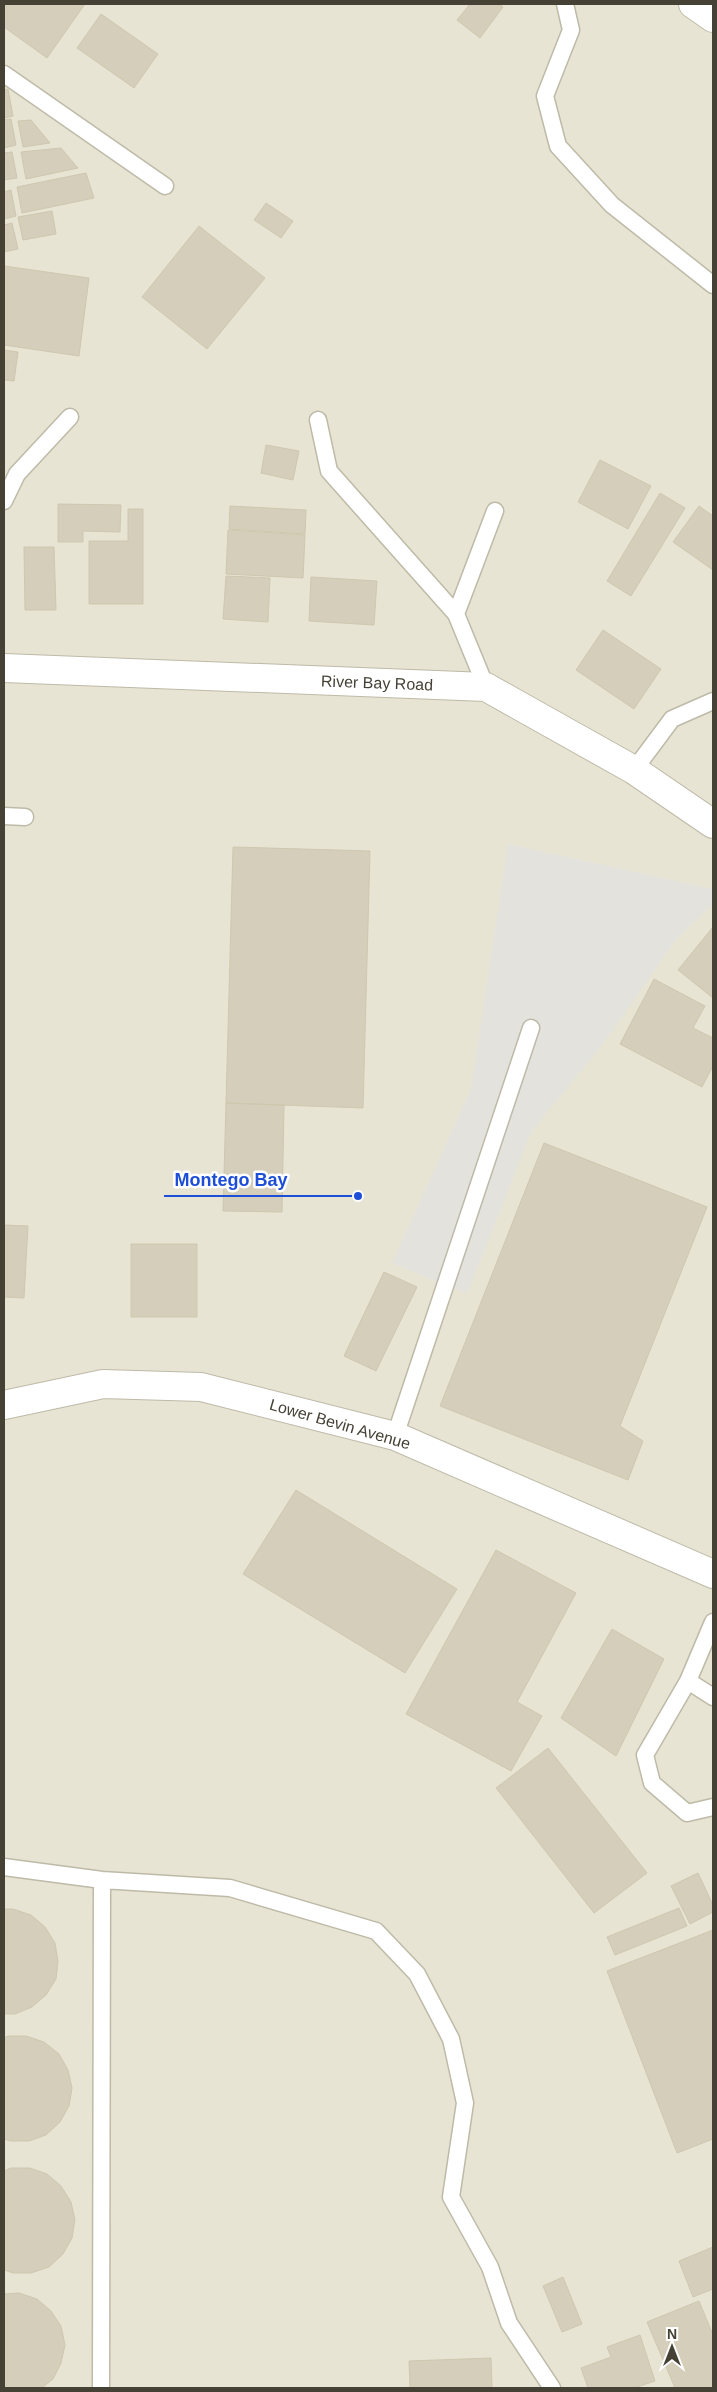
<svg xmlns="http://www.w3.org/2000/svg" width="717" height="2392" font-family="Arial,sans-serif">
<rect width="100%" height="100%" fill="#f3f1e5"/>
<path fill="#e7e4d3" d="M4 4H713V2388H4Z"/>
<path fill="#e3e2dd" d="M508 844 713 889V904L677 938 603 1044 531 1132 467 1294 392 1263 471 1089Z"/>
<path fill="#d4cebb" stroke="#cfc7ae" d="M4 4H85L47 58 4 27Z
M470 4H499L503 7 480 38 457 20Z
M101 14 158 54 134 88 77 48Z
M8 89 13 116 4 118V90Z
M11 119 16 145 4 148V120Z
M31 120 50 143 23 147 18 121Z
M61 148 78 168 26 179 21 152Z
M12 152 17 178 4 180V153Z
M86 173 94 198 22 213 17 187Z
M11 190 16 216 4 219V192Z
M266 203 293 221 281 238 254 220Z
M52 211 56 234 23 240 18 217Z
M12 223 18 249 4 252V225Z
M199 226 265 278 207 349 142 297Z
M4 266 89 278 79 356 4 345Z
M4 350 18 352 14 381 4 380Z
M266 445 299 451 293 480 261 473Z
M600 460 651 486 628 529 578 502Z
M660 493 685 508 631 596 607 581Z
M58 504 121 505 120 532 83 531V542H58Z
M230 506 306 510 305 534 229 529Z
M699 506 713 516V570L673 542Z
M128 509H143V604H89V541H128Z
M228 530 305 535 303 578 226 574Z
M24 547H54L56 610H25Z
M226 576 270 578 268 622 223 619Z
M311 577 377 581 374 625 309 621Z
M603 630 661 669 634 709 576 670Z
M233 847 370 851 363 1108 226 1103Z
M713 927V998L678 970Z
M654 979 705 1006 693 1028 713 1038V1066L702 1087 620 1044Z
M226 1103 284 1105 282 1212 223 1211Z
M544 1143 707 1207 620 1426 643 1441 628 1480 440 1406Z
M4 1225 28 1226 24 1298 4 1297Z
M131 1244H197V1317H131Z
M384 1272 417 1287 376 1371 344 1356Z
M296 1490 457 1589 405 1673 243 1574Z
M496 1550 576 1593 517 1702 542 1716 511 1771 406 1714Z
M612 1629 664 1659 616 1756 561 1718Z
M548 1748 647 1873 594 1913 496 1788Z
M698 1873 713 1905V1912L690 1924 671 1886Z
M679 1908 687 1926 615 1955 607 1937Z
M4 1909H13L31 1915 45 1927 55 1943 58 1961 56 1979 46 1995 32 2007 15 2014H4Z
M713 1930V2139L677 2153 607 1971Z
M8 2036H26L44 2042 59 2054 68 2070 72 2088 69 2106 60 2122 46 2135 29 2141H10L4 2139V2038Z
M11 2168H30L47 2174 61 2186 71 2202 75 2220 72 2238 63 2254 49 2267 31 2273H13L4 2270V2171Z
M713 2247V2289L693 2297 679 2261Z
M563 2277 582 2324 562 2332 543 2286Z
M19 2293 37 2299 51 2311 61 2326 65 2345 61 2363 53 2379 42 2388H4V2294Z
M699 2301 713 2335V2388H675L647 2322Z
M640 2335 655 2381 634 2388H588L581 2368 611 2357 607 2347Z
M491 2358 492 2388H410L409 2361Z"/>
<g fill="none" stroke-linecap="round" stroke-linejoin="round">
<defs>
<path id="lane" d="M565 4 571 30 545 96 558 146 612 205 713 285
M4 74 165 186
M318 420 329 471 456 614 486 687
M4 501 17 474 70 417
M456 614 495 511
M634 770 672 719 713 701
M4 816 25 817
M395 1436 531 1028
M713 1622 688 1681 645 1755 652 1783 687 1813 713 1807
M688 1681 713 1697
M4 1867 102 1880 230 1888 376 1931 417 1974 451 2039 465 2103 451 2197 490 2267 509 2323 552 2388
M101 2388 102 1880"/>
<path id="street" d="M693 4 713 18
M4 668 486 687 634 770 713 824
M4 1405 103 1384 201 1387 395 1436 713 1574"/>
</defs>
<use href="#lane" stroke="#bebaa8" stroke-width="19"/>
<use href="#street" stroke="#bebaa8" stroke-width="30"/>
<use href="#lane" stroke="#fff" stroke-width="16"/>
<use href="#street" stroke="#fff" stroke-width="28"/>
</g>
<g text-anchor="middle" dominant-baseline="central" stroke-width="5" stroke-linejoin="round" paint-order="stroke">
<g font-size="16" fill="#454135" stroke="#fff">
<text transform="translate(377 683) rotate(2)">River Bay Road</text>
<text transform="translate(340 1424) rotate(16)">Lower Bevin Avenue</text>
</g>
</g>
<path fill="none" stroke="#1d4ed8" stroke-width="2" d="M358 1196L297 1196H164"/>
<circle fill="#1d4ed8" stroke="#fff" stroke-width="2" cx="358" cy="1196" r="5"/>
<g font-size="18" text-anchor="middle" font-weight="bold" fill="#1d4ed8" stroke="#fff" stroke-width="5" stroke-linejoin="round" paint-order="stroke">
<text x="231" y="1186">Montego Bay</text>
</g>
<rect width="717" height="2392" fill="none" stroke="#454135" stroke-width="10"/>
<g transform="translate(672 2347)" stroke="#ffffff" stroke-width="4" paint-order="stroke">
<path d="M0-4L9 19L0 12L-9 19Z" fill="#454135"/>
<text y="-8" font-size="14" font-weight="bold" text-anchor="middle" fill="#454135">N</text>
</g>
</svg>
